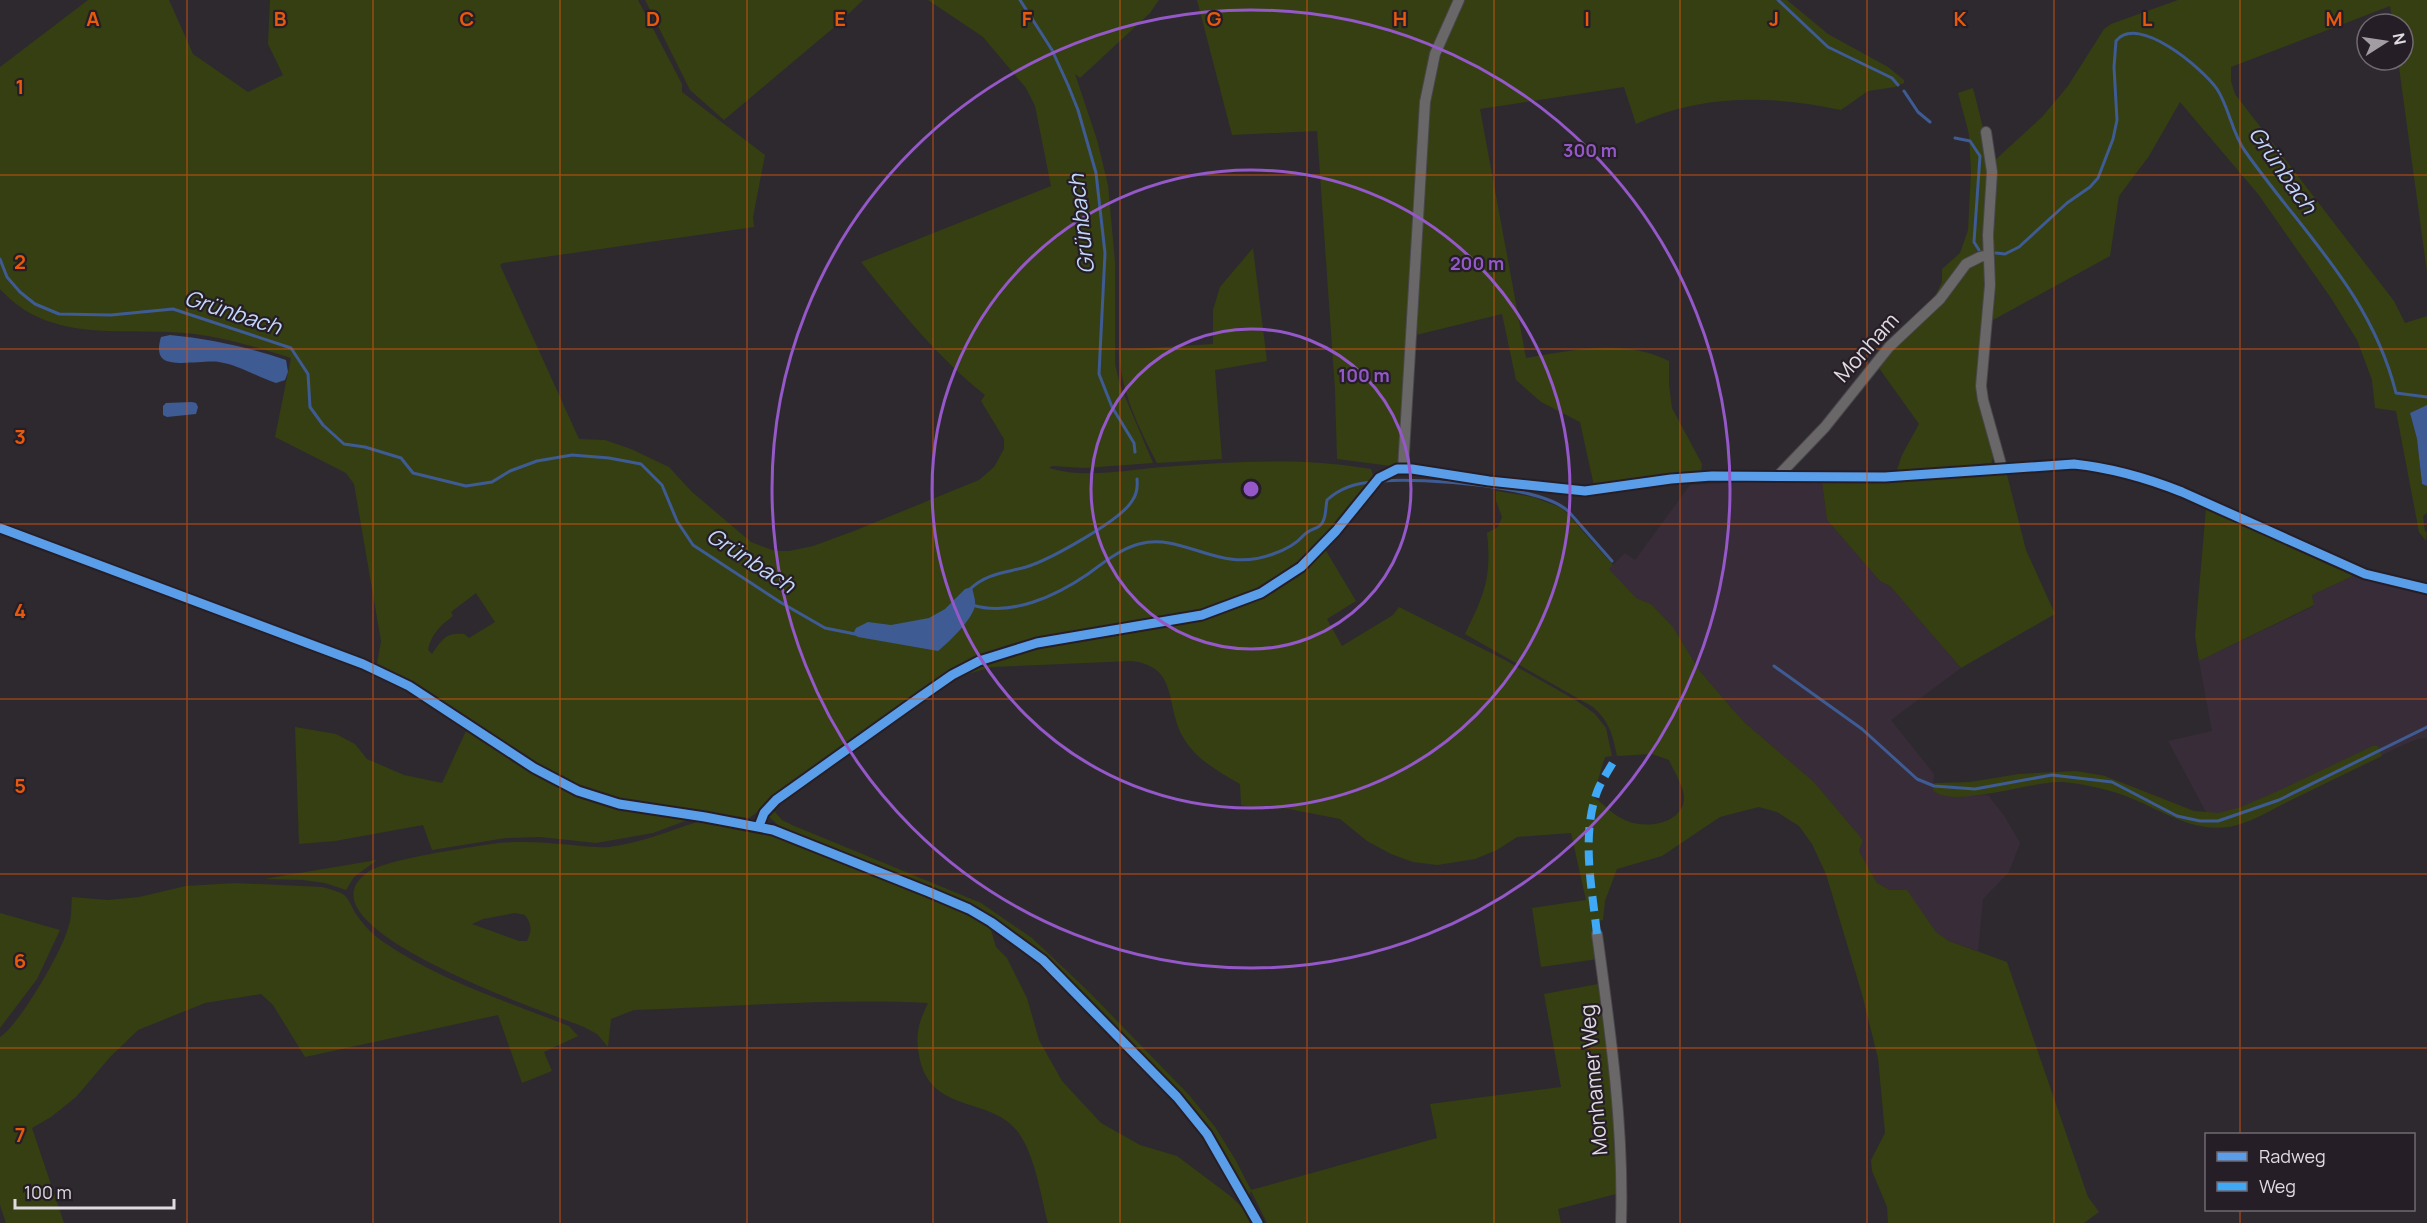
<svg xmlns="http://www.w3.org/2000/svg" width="2427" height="1223" font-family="Manrope,sans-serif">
<rect width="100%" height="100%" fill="#2e292f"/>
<path fill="#382c39" d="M1784 480 1822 482 1827 520 1880 581 1890 586 1961 668 1891 720 1934 774 1933 790 1956 796 1988 795 2005 817 2020 843 2009 872 1983 899 1978 951 1949 941 1936 932 1907 891 1890 890 1877 883 1859 851 1863 840 1814 782 1744 722 1699 670 1673 627 1651 604 1636 598 1624 587 1609 569 1625 553 1635 560 1690 485Z
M2355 575 2427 593V738H2420L2403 745 2253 818 2229 827H2214L2168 741 2212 731 2199 661 2314 606 2312 595Z"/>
<path fill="#363f12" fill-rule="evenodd" d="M88 0H169L193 54 248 92 283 75 268 44 270 0H638L682 84V92L765 155 753 217 754 227 503 263 500 265 579 439 605 440 631 449 669 467 691 491 751 542 775 551H789L813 546 854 531 979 480 994 467 1004 449V439L981 401 985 395C939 359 897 307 861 262L1051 186 1035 106 1026 88 983 37 928 0H1159L1150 13 1080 78 1075 74 1097 140 1108 185 1115 262V364L1120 385 1153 463 1085 468 1052 466 1049 468C1085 479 1126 470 1163 467 1230 462 1299 457 1365 468L1371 469 1374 478 1336 526 1302 561 1245 596 1214 608 1026 641 972 660 749 818 636 802 600 794 572 784 534 763 458 711 377 664 381 641 354 484 346 473 275 437 291 358C259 348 227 338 194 334 127 326 51 346 0 289V67ZM476 593 495 622 469 638 464 634C445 632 441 641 432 654L428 650C431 634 441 625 453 616L451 612Z
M645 0H863L838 24 724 120 690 90Z
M1197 0H1455L1428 68 1400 459 1397 464 1391 466 1337 459 1335 390 1317 131 1232 135Z
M1464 0H1787L1828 34 1888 67 1904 80V83L1895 87 1868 91 1841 110C1772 95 1701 94 1636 124L1624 87 1480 109 1526 358C1574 350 1624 338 1669 361V385L1672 408 1702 464 1701 472 1594 486 1580 422 1541 402 1516 380 1502 314 1416 335 1427 122C1434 75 1443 43 1464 0Z
M2178 0H2427V272L2398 60H2403V24H2393L2390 6 2231 67V81L2235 94 2394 301 2405 323 2427 316V405L2410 413 2417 439 2422 484 2427 486V513L2423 516 2425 532 2427 531 2426 541 2419 532 2396 411 2375 408 2372 380 2357 340 2331 298 2258 194 2180 102 2149 156 2119 196 2110 256 1984 325 1979 366 1994 456 1991 463 1896 473 1902 455 1919 424 1879 368 1888 353 1936 294 1942 282V269L1960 253 1968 230 1971 172 1969 134 1958 93 1973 88 1988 148 1994 161 2042 117 2068 86 2104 29 2111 24Z
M1253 248 1267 361 1215 370 1222 459 1157 463C1139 428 1120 390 1119 350L1213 344V310L1220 287Z
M2006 471 2026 550 2055 614 1961 668 1890 586 1880 581 1827 520 1822 482 1896 481Z
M1496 491 1533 497 1562 508 1613 565 1609 569 1636 598 1651 604 1673 627 1699 670 1729 705 1744 722 1814 782 1863 840 1859 851 1877 883 1890 890H1907L1936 932 1949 941 2007 962 2088 1197 2099 1212 2084 1223H1888L1887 1207 1872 1171 1871 1160 1885 1133 1878 1058 1862 994 1826 874 1812 844 1799 826 1777 812 1759 807 1743 811 1720 817 1662 856 1617 869 1605 901 1603 920 1593 922 1598 959 1541 967 1532 908 1586 900 1571 833 1517 837 1497 850 1475 859 1437 865 1413 862 1391 854 1367 841 1340 819 1284 808 1262 810 1241 805 1240 784C1219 772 1195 759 1183 737 1165 705 1179 666 1131 661L992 667 968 674 938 689 984 663 1019 652 1154 628 1236 609 1257 599 1325 549 1356 601 1327 619 1342 646 1393 615 1399 607 1505 660 1577 701 1595 714 1606 728 1612 756 1605 757 1593 796C1603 804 1615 817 1627 821 1646 829 1682 824 1684 799 1685 788 1673 770 1669 760L1652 754 1617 756C1613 735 1609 721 1593 707L1465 634C1484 595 1492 578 1487 533L1498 527 1502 517 1496 501Z
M2206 508 2258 529 2355 575 2312 595 2314 605 2199 661 2195 636Z
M295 727 336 734 355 744 367 759 404 775 442 783 467 729C509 758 551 788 601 804 630 814 662 816 693 818L653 833 596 843 540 837 506 838 432 850 423 825 335 841 299 844Z
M2373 746H2378L2382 756C2350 771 2319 787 2287 802 2270 811 2248 824 2228 827 2194 832 2164 812 2133 799 2112 790 2086 784 2063 782 2034 780 1952 810 1933 790L1934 783 1970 782 2019 774 2076 771 2105 776 2194 811 2219 813 2241 807 2278 791Z
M774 807V811L782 820 792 825 981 903 1032 938 1090 993 1189 1095 1215 1127 1235 1159 1251 1190 1437 1138 1430 1104 1561 1087 1544 994 1598 984 1611 1087 1620 1193 1558 1209 1561 1223H1267L1251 1191 1249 1196 1217 1142 1050 962C1035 949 1020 935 1004 925 935 879 851 860 778 825L768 816Z
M706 819 765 831 791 840 964 912 990 927 996 947 1007 958 1027 998 1039 1040 1062 1081 1101 1123 1140 1145 1177 1156 1229 1195 1243 1208 1250 1223H1048C1040 1194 1036 1157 1018 1132 990 1095 929 1115 919 1055 915 1033 919 1022 928 1003 830 998 733 1007 634 1010L611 1019 608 1047 597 1034 584 1027C555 1015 289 927 368 872 387 859 466 848 491 844 514 841 537 842 560 844 576 845 593 848 609 847 642 843 674 829 706 819ZM515 913 525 915C532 925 532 930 527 941H519L472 924 483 919Z
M377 860 354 877 346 890 325 883 303 880 264 879Z
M235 883 322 887C329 889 338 891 344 895 350 900 352 908 356 914 364 926 374 936 385 943 437 979 510 1003 569 1026L578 1036 544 1052 552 1071 522 1083 498 1015 305 1057 273 1005 261 994 205 1003 138 1030 110 1057 76 1097 51 1117 32 1128 64 1223H6L0 1205V1037C20 1024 63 950 69 925 72 916 71 906 72 897L108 900 139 897 186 886Z
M0 913 60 930 37 979 0 1028Z"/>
<path fill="#3e5b93" d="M170 335C210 339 248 347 286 360L288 372 285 380 276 383C257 377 239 365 219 362 205 360 173 367 163 359 157 354 159 343 161 337Z
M192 402 196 403 198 407 196 414 167 417 163 415V406L166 403Z
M2427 405V486L2422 484 2417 439 2410 413Z
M972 587C973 593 976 600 975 606 972 620 949 642 938 651L858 637 853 634 856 628 868 622 891 625 929 618 945 609 965 589Z"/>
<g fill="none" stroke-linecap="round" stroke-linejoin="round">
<path stroke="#3e5b93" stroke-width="3" d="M1020 0 1052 50 1068 85 1078 110 1096 173 1105 253 1099 374 1112 407 1134 443 1135 452
M1778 0 1828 47 1892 78 1898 85
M1904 91 1918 112 1930 122
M1955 138 1970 141 1980 156 1974 242 1979 250
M1996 253 2005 254 2019 247 2067 203 2090 187 2098 178 2113 139 2117 120 2114 67 2116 41C2138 13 2203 69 2217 89 2229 107 2232 133 2245 151 2301 231 2371 293 2396 393L2427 397
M0 259 7 277 20 292 35 304 59 314 111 315 173 309 291 348 308 374 310 407 323 425 344 444 365 447 401 458 413 473 466 486 492 482 510 471 537 461 572 455 609 458 641 464 662 485 677 521 693 545 780 602 825 628 855 634
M1382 481C1422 478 1542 485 1569 512L1612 561
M970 589C987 573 1005 573 1026 567 1049 560 1120 521 1132 501 1137 494 1138 488 1137 479
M972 605C1011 617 1056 596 1088 574 1103 563 1120 549 1139 544 1185 532 1218 575 1273 554 1285 550 1296 544 1304 535 1308 531 1311 530 1316 528 1327 523 1325 510 1327 500 1340 488 1355 483 1373 482
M1774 666 1862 729 1917 779 1934 786 1975 789 2052 775 2112 782 2177 816 2200 821H2218L2279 800 2427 727"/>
<defs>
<path id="street" d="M1986 132 1992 172 1988 235 1990 285 1981 386 1983 400 2002 468
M1403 469 1425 102 1435 54 1459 0
M1779 475 1825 427 1889 347 1940 299 1966 264 1980 257 1988 255
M0 528 363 664 409 686 534 768 578 791 619 804 705 817 773 830 929 892 969 909 991 922 1043 960 1177 1097 1207 1134 1258 1223
M759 826 764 813 776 800 919 698 952 675 979 661 1037 643 1202 615 1261 593 1301 567 1336 531 1379 478 1397 469H1412L1489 481 1585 491 1671 479 1712 476 1885 477 2074 464C2112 468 2147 478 2182 492L2365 574 2427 589
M1597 934C1610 1029 1624 1127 1621 1223"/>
</defs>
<use href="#street" stroke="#4a464b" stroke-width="12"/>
<use href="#street" stroke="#6a6768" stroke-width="10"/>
<path stroke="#3fa9f5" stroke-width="8" stroke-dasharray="15 8" stroke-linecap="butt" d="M1597 934C1592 888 1581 837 1597 792 1601 781 1609 770 1615 759"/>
<defs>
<path id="cycleway" d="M0 528 363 664 409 686 534 768 578 791 619 804 705 817 773 830 929 892 969 909 991 922 1043 960 1177 1097 1207 1134 1258 1223
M759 826 764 813 776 800 919 698 952 675 979 661 1037 643 1202 615 1261 593 1301 567 1336 531 1379 478 1397 469H1412L1489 481 1585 491 1671 479 1712 476 1885 477 2074 464C2112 468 2147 478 2182 492L2365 574 2427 589"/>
</defs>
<use href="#cycleway" stroke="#261e27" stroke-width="13"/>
<use href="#cycleway" stroke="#5a9eea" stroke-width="9"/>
</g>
<path fill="none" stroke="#e8590c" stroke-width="1.5" stroke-opacity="0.55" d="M187 0V1223M373 0V1223M560 0V1223M747 0V1223M933 0V1223M1120 0V1223M1307 0V1223M1494 0V1223M1680 0V1223M1867 0V1223M2054 0V1223M2240 0V1134M0 175H2427M0 349H2427M0 524H2427M0 699H2427M0 874H2427M0 1048H2427M2240 1210V1223"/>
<g fill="none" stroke="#9458c8" stroke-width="3">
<circle cx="1251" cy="489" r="160"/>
<circle cx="1251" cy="489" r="319"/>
<circle cx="1251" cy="489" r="479"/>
</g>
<g text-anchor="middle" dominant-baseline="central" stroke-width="4.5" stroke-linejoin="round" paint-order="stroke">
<g font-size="21" fill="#e0dae1" stroke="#261e27">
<text transform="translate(1866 347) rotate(-48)">Monham</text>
<text transform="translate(1593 1080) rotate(-95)">Monhamer Weg</text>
</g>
<g font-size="22" font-style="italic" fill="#c3d7fb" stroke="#261e27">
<text transform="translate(2283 170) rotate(55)">Grünbach</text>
<text transform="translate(1081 224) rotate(-96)">Grünbach</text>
<text transform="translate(233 312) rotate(18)">Grünbach</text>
<text transform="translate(751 560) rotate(33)">Grünbach</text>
</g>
</g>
<g font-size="20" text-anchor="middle" font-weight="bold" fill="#e8590c" stroke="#261e27" stroke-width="4.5" stroke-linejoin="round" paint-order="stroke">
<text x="93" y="26">A</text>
<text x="280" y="26">B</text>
<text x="467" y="26">C</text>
<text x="653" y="26">D</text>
<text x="840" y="26">E</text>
<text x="1027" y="26">F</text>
<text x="1214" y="26">G</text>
<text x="1400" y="26">H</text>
<text x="1587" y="26">I</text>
<text x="1774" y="26">J</text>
<text x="1960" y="26">K</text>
<text x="2147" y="26">L</text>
<text x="2334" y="26">M</text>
<text x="20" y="94">1</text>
<text x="20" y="269">2</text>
<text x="20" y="444">3</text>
<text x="20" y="618">4</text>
<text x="20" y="793">5</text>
<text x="20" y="968">6</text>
<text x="20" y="1142">7</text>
</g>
<circle cx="1251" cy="489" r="9" fill="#9458c8" stroke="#261e27" stroke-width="3"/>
<g font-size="18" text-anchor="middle" font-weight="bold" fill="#9458c8" stroke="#261e27" stroke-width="4.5" stroke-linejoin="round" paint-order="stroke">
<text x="1590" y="157">300 m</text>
<text x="1477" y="270">200 m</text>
<text x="1364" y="382">100 m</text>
</g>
<rect x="2205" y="1133" width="210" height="78" fill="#261e27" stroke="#706971" stroke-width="1.5"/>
<rect x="2217" y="1152" width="30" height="9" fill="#5a9eea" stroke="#706971" stroke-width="1.5"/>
<text x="2259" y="1163" font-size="18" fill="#e0dae1">Radweg</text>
<rect x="2217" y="1182" width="30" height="9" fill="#3fa9f5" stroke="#706971" stroke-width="1.5"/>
<text x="2259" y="1193" font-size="18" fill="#e0dae1">Weg</text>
<g transform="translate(2385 42) rotate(78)"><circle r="28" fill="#261e27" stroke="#706971" stroke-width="1.5"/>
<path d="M0-4.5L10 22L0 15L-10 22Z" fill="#a29ca3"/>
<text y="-9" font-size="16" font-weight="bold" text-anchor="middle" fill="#e0dae1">N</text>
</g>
<path d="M15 1199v9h159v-9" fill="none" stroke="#e0dae1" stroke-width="3"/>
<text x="24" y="1199" font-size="18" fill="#e0dae1" stroke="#261e27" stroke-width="4.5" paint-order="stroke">100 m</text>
</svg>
